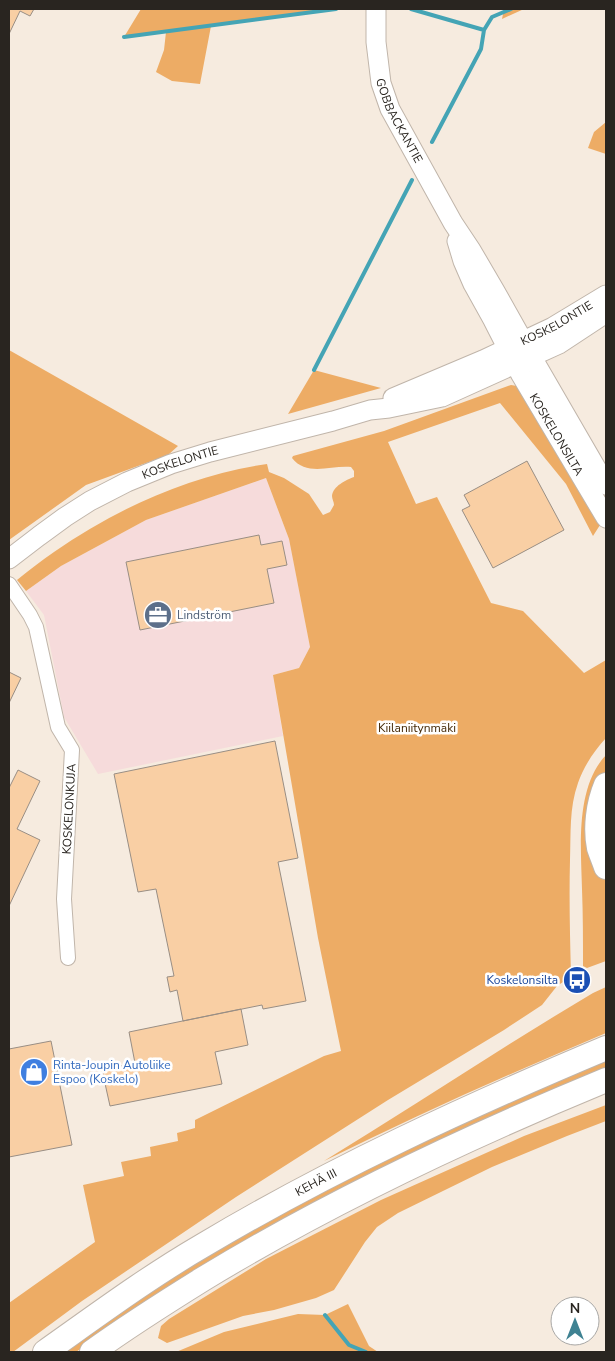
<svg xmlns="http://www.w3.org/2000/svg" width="615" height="1361" font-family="'Nunito Sans',sans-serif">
<rect width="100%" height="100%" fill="#f6ebdf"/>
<path fill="#f6dbdb" d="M266 478 289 539 310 647 299 668 273 675 283 736 98 774 64 717 44 615 26 591 61 566 146 520Z"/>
<path fill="#edac65" d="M141 9H336L211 26 200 84 172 81 156 72 164 50 166 32 124 37Z
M504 9H524L502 19Z
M606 122V154L588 148 594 132Z
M9 350 178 446 168 455 86 485 9 540Z
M314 370 381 388 288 414Z
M511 385 517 386 599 517 600 525 593 536 566 484 500 403 388 442 416 504 437 497 491 603 523 611 584 673 606 660V738C594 751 584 766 578 783 569 808 571 834 570 860 569 898 570 937 571 975L569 978 557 986 542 1005 504 1030 388 1100 236 1197 82 1301 13 1352H9V1303L95 1242 83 1185 124 1176 121 1162 151 1156 150 1147 178 1141 177 1133 195 1128V1120L324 1056 341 1051 318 938 273 675 299 668 310 647 289 539 266 478 146 520 61 566 26 591 17 580C29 570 41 561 54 552 117 508 191 475 267 464L269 472 284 478 309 494 323 515 330 512 334 505C334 502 332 499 332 496 333 486 346 480 354 477V471L351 467C331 465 307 477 292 458L293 456 384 431Z
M606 755V770L604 774 602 874 606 881V961L587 968 583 966C583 941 583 915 582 889 581 847 575 788 606 755Z
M606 987V1033C511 1073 417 1115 324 1161 414 1106 502 1047 593 993Z
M606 1058V1069L132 1312 76 1352H60L187 1266 376 1161Z
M606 1105V1121L567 1136 492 1167 398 1213 377 1227 365 1242 334 1290 316 1298 274 1310 243 1316 167 1343 158 1338 161 1326 169 1319 266 1259 381 1200 524 1136Z
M348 1304 369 1346 378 1352H176L224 1332 298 1314 325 1315Z"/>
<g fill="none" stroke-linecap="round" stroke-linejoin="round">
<path stroke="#44a4b5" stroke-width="4" d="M411 9 484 30 492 17 511 9
M124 37 336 9
M432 142 481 49 484 30
M314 370 412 180
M325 1315 349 1345 366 1352"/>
</g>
<path fill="#f9cfa4" stroke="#998e84" d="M9 9H34L30 16 20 11 9 34Z
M527 461 564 530 493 568 462 510 470 506 464 495Z
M259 535 261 545 282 541 287 565 267 569 274 603 140 630 126 562Z
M9 672 21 678 9 703Z
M275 741 298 858 278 862 306 1001 263 1009 262 1005 183 1021 177 990 170 992 167 977 174 976 156 889 138 892 114 774Z
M18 770 40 781 17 829 40 840 9 906V788Z
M241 1009 248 1045 215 1052 222 1084 110 1106 102 1070 135 1063 129 1032Z
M51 1041 72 1145 9 1157V1049Z"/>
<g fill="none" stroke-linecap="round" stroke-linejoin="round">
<defs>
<path id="street" d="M9 584 30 615 36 627 58 727 72 750 64 899 68 958"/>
<g id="secondary">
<path id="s1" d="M376 9V42L381 83 390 109 453 223 471 250 495 291 537 366 606 485"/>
<path id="s2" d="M457 241 463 261 473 284 493 320 521 375 606 518"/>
<path id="s3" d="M393 398 483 360 553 327 606 295"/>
<path id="s4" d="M9 559 39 536 65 517 90 501 127 482 171 464 210 452 333 421 370 410 389 408 442 397 559 344 606 313"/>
</g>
<g id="highway">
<path d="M606 785C598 804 595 828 599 848 601 854 604 861 606 867"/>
<path id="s5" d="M45 1352C96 1316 147 1278 202 1246 331 1169 468 1106 606 1048"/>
<path d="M92 1352C128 1326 166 1302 203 1279 331 1201 468 1137 606 1080"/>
</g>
</defs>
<use href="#street" stroke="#c0b5aa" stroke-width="16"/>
<use href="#secondary" stroke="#c0b5aa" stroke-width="21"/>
<use href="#highway" stroke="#c0b5aa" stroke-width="26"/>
<use href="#street" stroke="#fff" stroke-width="14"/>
<use href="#secondary" stroke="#fff" stroke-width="19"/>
<use href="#highway" stroke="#fff" stroke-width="24"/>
</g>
<defs>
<symbol id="office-disc" viewBox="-11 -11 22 22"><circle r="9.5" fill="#5c6f8a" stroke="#fff"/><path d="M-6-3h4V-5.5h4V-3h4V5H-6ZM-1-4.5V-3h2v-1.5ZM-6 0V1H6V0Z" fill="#fff"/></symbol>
<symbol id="bus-disc" viewBox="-11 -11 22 22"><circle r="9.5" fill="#1a4fb4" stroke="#fff"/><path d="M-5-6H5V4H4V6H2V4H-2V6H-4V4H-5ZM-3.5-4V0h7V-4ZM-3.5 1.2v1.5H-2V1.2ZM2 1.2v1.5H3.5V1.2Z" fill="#fff"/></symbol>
<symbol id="shop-disc" viewBox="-11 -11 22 22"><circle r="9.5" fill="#3f7fe0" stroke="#fff"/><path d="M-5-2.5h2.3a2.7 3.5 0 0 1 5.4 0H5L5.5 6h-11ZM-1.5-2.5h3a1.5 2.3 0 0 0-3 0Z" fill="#fff"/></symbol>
</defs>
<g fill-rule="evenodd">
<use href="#office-disc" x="142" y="599" width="32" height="32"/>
<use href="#bus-disc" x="561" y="964" width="32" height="32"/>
<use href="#shop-disc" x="18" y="1056" width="32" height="32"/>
</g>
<g text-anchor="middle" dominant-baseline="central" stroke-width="5" stroke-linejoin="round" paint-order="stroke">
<g font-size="12" fill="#292520" stroke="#fff">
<text stroke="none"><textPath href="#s1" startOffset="116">GOBBACKANTIE</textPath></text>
<text stroke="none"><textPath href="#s3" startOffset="180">KOSKELONTIE</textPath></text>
<text stroke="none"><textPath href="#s2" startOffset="218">KOSKELONSILTA</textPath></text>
<text stroke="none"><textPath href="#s4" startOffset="198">KOSKELONTIE</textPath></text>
<text transform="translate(69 809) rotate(-87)">KOSKELONKUJA</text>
<text stroke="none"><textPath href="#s5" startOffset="320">KEHÄ III</textPath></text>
</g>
<g font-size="12" fill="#4e5e75" stroke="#fff" text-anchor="start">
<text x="177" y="615">Lindström</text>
</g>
<g font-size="12" fill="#442907" stroke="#fff">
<text x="417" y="728">Kiilaniitynmäki</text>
</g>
<g font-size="12" fill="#164399" stroke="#fff" text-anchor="end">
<text x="558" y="980">Koskelonsilta</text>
</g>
<g font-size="12" fill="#366cbe" stroke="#fff" text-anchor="start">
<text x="53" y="1065">Rinta-Joupin Autoliike<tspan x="53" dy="14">Espoo (Koskelo)</tspan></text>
</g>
</g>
<rect width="615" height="1361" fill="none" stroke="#292520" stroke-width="20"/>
<g transform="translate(575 1321)"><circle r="24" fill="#ffffff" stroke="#a9a8a6"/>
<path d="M0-4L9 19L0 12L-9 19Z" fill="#3f8292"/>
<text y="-8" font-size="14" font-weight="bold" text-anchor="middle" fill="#292520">N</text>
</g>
</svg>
